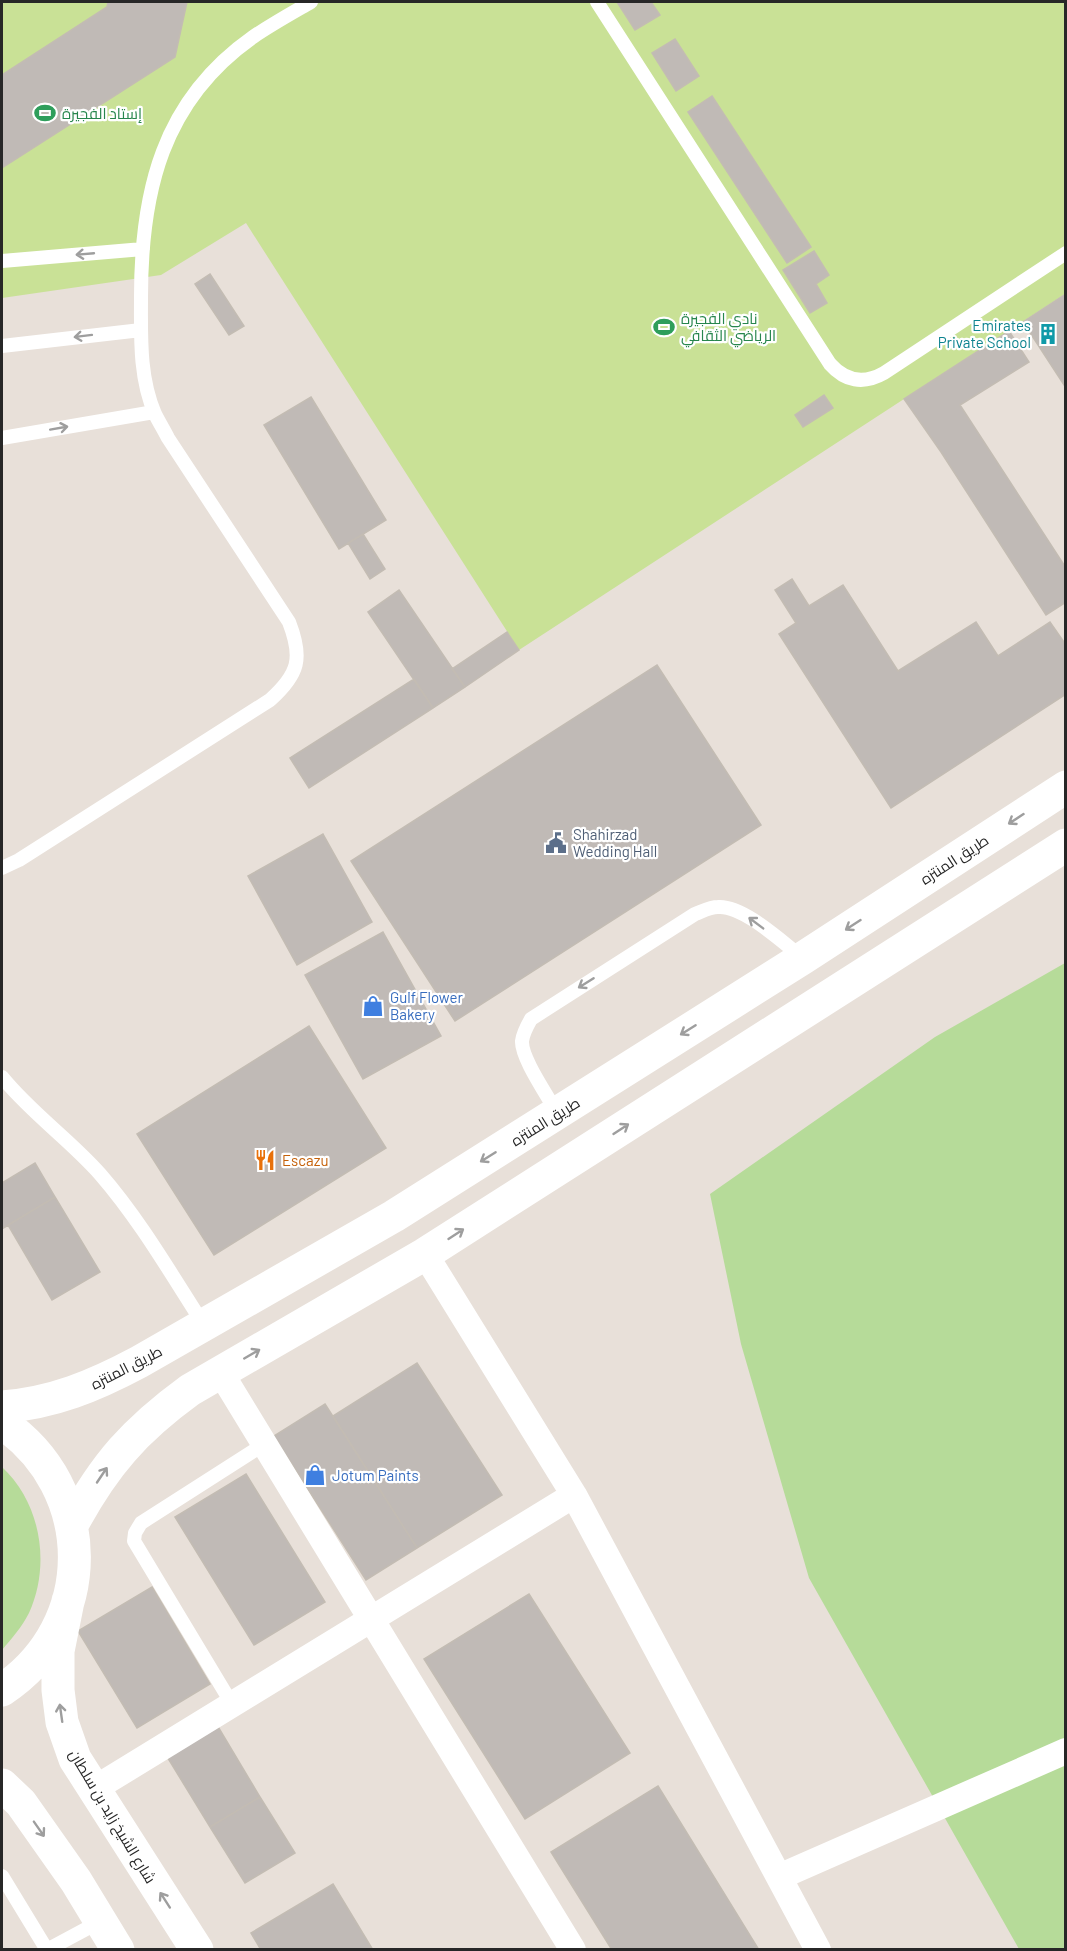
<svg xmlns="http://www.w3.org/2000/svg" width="1067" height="1951" font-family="Barlow,Cairo,sans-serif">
<rect width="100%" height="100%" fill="#e8e0d9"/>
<path fill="#b6db99" d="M1065 963V1949H1019L809 1578 741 1344 710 1194 935 1037Z
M2 1467C41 1503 51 1565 29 1613 22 1627 12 1638 2 1650Z"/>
<path fill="#c9e196" d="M2 2H1065V294L519 650 246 223 161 275 2 298Z"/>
<path fill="#c0bab6" stroke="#c3bcb3" stroke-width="1.5" d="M108 2H187L175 57 2 168V75L107 7Z
M617 2H651L660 15 635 30Z
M675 39 699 76 676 91 652 53Z
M712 96 811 247 787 263 688 112Z
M814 251 829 275 816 284 827 303 810 313 783 270Z
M210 274 244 326 229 335 195 284Z
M1066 294V388L1023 322Z
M1009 331 1029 362 960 405 1066 568V602L1046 615 941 452 904 399Z
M824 395 833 408 803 427 795 415Z
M311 397 386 520 339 549 264 425Z
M363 534 385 569 370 579 348 543Z
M792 579 809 606 843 585 898 671 976 622 998 656 1050 622 1066 645V694L891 808 779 634 796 623 775 590Z
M399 590 465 687 433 708 368 612Z
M507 632 519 650 465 687 452 669Z
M657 665 761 825 455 1021 351 861Z
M414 679 433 708 309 788 290 758Z
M323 834 372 922 297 965 248 876Z
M383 932 441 1036 363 1079 305 975Z
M309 1026 386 1148 214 1255 137 1134Z
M35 1163 55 1197 2 1229V1183Z
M55 1197 100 1272 52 1300 8 1225Z
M417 1363 502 1495 417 1548 333 1416Z
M325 1404 417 1548 366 1580 274 1436Z
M246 1474 325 1602 254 1645 175 1517Z
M152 1587 210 1684 137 1728 78 1631Z
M529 1594 630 1753 525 1819 424 1659Z
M217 1725 260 1797 210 1827 166 1755Z
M658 1786 759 1950H612L551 1852Z
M260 1797 295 1853 245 1883 210 1827Z
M333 1884 373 1950H261L251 1933Z"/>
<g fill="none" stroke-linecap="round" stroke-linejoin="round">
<path stroke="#fff" stroke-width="14" d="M597 2 830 364C845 381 863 385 884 373L1066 253
M2 261 143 249
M2 346 141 330
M2 438 154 412
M2 868 19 860 270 700C299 674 303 658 289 622L168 438C164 430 159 422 155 414 139 377 141 336 141 297 141 192 162 101 253 37 272 24 292 13 311 2
M2 1077C31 1113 69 1139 100 1174 140 1220 171 1274 204 1325
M557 1113C548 1096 521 1058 522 1041 523 1033 527 1026 531 1019L695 914C703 911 710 907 718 907 743 905 782 942 803 958
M232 1704 134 1541 135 1533 141 1523 266 1443
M2 1876 47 1950
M47 1950 101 1921"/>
<path stroke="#fff" stroke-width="26" d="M425 1254 574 1495 818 1950
M221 1373 573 1950
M94 1789 574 1495
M779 1877 1066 1751"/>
<path stroke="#fff" stroke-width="33" d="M2 1407C53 1403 94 1386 139 1362L394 1216 803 958 1066 787
M2 1423C98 1488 99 1626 2 1690
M72 1525C104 1465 135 1430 190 1390L425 1254 1066 845
M68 1601 58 1651V1690L62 1722 75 1759 197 1950
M2 1785 21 1803 76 1881 118 1950"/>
</g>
<defs><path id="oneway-shaft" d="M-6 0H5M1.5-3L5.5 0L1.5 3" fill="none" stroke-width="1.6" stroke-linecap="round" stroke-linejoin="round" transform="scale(1.5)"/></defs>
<g stroke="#9e9e9e">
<use href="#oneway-shaft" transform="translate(85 254) rotate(175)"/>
<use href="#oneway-shaft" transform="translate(83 336) rotate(173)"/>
<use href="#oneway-shaft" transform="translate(59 428) rotate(-10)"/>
<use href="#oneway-shaft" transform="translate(1016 819) rotate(147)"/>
<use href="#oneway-shaft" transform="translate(756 923) rotate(-143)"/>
<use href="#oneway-shaft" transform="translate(853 925) rotate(147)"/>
<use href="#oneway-shaft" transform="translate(586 983) rotate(148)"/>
<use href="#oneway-shaft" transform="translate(688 1030) rotate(148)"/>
<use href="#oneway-shaft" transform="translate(621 1129) rotate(-33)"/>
<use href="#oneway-shaft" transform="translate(488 1157) rotate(148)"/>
<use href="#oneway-shaft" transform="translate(456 1234) rotate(-33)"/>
<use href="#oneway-shaft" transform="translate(252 1354) rotate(-30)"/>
<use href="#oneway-shaft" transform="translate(102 1475) rotate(-56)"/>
<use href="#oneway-shaft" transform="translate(61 1713) rotate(-98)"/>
<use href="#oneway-shaft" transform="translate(39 1829) rotate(55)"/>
<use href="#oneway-shaft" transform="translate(165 1900) rotate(-123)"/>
</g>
<defs>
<symbol id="stadium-bare" viewBox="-9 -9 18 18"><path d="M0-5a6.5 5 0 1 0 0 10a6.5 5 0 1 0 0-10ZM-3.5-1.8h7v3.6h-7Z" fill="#2e9e5b" stroke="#fff" stroke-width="2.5" paint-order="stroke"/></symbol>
<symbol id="building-bare" viewBox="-9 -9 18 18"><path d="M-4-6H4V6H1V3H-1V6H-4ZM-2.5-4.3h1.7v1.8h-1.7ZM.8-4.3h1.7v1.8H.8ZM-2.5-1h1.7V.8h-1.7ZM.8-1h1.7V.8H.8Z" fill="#0f9aa8" stroke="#fff" stroke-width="2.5" paint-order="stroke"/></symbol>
<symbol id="civic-bare" viewBox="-9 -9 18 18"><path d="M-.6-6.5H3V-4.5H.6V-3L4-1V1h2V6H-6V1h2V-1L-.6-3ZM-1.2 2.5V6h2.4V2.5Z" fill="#5c6f8a" stroke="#fff" stroke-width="2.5" paint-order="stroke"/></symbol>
<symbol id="shop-bare" viewBox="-9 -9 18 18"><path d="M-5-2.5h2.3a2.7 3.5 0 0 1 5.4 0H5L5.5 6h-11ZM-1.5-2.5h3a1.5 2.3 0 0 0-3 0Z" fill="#3f7fe0" stroke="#fff" stroke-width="2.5" paint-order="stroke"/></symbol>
<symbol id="restaurant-bare" viewBox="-9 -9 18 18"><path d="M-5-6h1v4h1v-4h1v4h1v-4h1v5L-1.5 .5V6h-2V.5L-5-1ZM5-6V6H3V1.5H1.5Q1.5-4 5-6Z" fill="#e8710a" stroke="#fff" stroke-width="2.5" paint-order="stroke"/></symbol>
</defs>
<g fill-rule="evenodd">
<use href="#stadium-bare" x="30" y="98" width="30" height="30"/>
<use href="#stadium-bare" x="649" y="312" width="30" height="30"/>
<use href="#building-bare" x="1033" y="319" width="30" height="30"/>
<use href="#civic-bare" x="541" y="828" width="30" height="30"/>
<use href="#shop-bare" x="358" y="991" width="30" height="30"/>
<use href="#restaurant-bare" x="250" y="1145" width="30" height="30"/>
<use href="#shop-bare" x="300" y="1460" width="30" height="30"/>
</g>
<g text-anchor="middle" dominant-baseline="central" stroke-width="4.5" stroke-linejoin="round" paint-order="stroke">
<g font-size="15" fill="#27864d" stroke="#fff" text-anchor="start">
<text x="62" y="113">إستاد الفجيرة</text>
<text x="681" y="318">نادي الفجيرة<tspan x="681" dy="17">الرياضي الثقافي</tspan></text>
</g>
<g font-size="15" fill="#0d838f" stroke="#fff" text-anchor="end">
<text x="1031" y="325">Emirates<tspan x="1031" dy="17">Private School</tspan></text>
</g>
<g font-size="15" fill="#4e5e75" stroke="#fff" text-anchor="start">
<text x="573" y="834">Shahirzad<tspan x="573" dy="17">Wedding Hall</tspan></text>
</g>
<g font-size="15" fill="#272727" stroke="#fff">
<text transform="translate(954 859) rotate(-33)">طريق المنتزه</text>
<text transform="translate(545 1121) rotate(-32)">طريق المنتزه</text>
<text transform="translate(126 1367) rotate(-27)">طريق المنتزه</text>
<text transform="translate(113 1816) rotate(59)">شارع الشيخ زايد بن سلطان</text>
</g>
<g font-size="15" fill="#366cbe" stroke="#fff" text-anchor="start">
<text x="390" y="997">Gulf Flower<tspan x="390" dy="17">Bakery</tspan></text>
<text x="332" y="1475">Jotum Paints</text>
</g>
<g font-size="15" fill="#c56008" stroke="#fff" text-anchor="start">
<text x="282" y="1160">Escazu</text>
</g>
</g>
<rect width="1067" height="1951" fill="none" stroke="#272727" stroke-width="6"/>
</svg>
